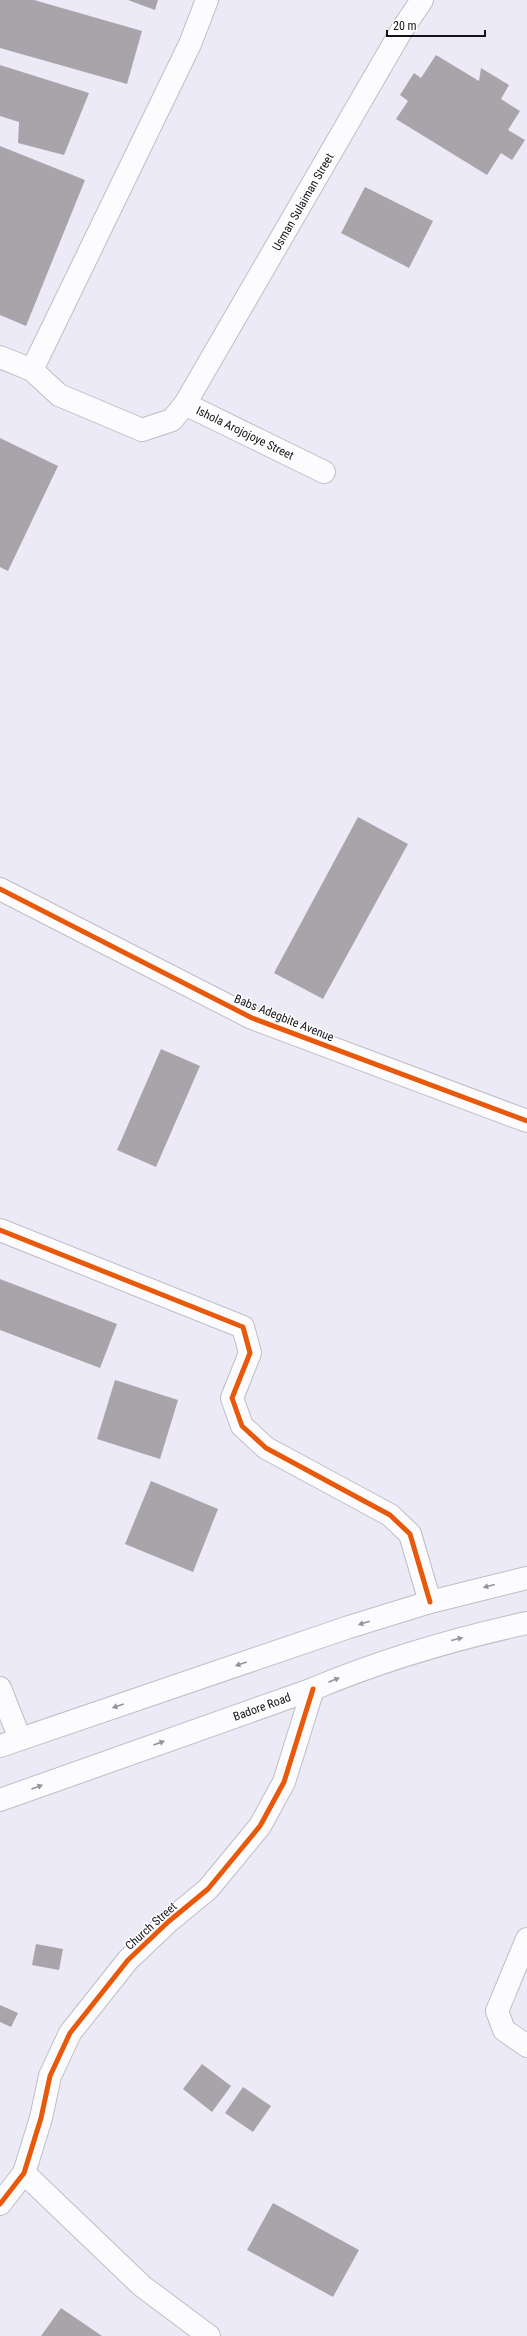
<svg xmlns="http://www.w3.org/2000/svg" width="527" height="2336" font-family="'Roboto Condensed',sans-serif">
<rect width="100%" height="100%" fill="#eceaf6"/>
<path fill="#a8a4aa" d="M0 0H34L142 31 127 84 0 48Z
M128 0H158L155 10Z
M436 55 479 81 481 68 509 85 501 99 520 111 508 130 525 140 512 160 501 153 487 175 396 119 408 101 400 95 414 73 421 78Z
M0 65 89 93 64 155 18 143 19 122 0 116Z
M0 146 85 180 26 326 0 315Z
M365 187 433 221 409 268 341 233Z
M0 438 58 466 8 571 0 567Z
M358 817 408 844 323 999 274 973Z
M161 1049 200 1066 156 1167 117 1150Z
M0 1279 117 1324 100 1368 0 1330Z
M115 1380 178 1400 160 1459 97 1439Z
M151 1481 218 1509 193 1572 125 1544Z
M36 1944 63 1949 59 1970 32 1965Z
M0 2005 18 2013 11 2027 0 2022Z
M202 2064 231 2086 212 2112 183 2089Z
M243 2087 271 2106 253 2132 225 2113Z
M273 2203 359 2250 333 2297 247 2250Z
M61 2308 102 2336H41Z"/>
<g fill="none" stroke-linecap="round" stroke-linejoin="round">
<defs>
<path id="minor" d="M0 357 32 370 59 395 142 430 172 420 185 404 324 472
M32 370 190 44 207 0
M185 404 403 28 422 0
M0 889 252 1018 527 1121
M0 1230 243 1327 250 1353 232 1398 242 1426 266 1448 390 1515 410 1534 430 1602
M0 1688 20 1739
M527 1939 497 2011 504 2030 527 2046
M24 2173 142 2286 209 2336"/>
<path id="tertiary" d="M0 2204 24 2173 41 2118 50 2076 70 2033 128 1960 168 1922 208 1889 260 1826 284 1782 313 1689"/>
<path id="secondary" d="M0 1746 349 1627 430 1602 527 1578
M0 1800 313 1689C382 1660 454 1639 527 1623"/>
</defs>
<use href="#minor" stroke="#bfbdc6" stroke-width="24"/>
<use href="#tertiary" stroke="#bfbdc6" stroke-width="24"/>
<use href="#secondary" stroke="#bfbdc6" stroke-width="24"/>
<use href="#minor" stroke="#fcfcfe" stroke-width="22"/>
<use href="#tertiary" stroke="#fcfcfe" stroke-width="22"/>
<use href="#secondary" stroke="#fcfcfe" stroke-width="22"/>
<defs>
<path id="cycleway" d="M0 889 252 1018 527 1121
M0 1230 243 1327 250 1353 232 1398 242 1426 266 1448 390 1515 410 1534 430 1602
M0 2204 24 2173 41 2118 50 2076 70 2033 128 1960 168 1922 208 1889 260 1826 284 1782 313 1689"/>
</defs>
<use href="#cycleway" stroke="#fff" stroke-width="8"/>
<use href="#cycleway" stroke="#e8590c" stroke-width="5"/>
</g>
<defs><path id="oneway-solid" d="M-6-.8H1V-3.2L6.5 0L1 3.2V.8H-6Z"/></defs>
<g fill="#949397">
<use href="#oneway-solid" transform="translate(489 1586) rotate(166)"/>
<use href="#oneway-solid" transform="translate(364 1623) rotate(163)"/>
<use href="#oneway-solid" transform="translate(457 1639) rotate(-14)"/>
<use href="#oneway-solid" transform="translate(241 1664) rotate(161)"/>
<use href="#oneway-solid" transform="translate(334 1680) rotate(-23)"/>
<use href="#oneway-solid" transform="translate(118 1706) rotate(161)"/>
<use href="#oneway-solid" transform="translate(159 1743) rotate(-20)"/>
<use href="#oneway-solid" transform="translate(37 1787) rotate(-20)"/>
</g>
<g text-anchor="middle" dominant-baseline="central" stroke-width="3" stroke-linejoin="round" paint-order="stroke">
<g font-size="12" fill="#141319" stroke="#fff">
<text transform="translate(303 202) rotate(-60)">Usman Sulaiman Street</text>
<text transform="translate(245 433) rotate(26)">Ishola Arojojoye Street</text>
<text transform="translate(284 1018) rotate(22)">Babs Adegbite Avenue</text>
<text transform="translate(262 1707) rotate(-20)">Badore Road</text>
<text transform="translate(151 1926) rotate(-42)">Church Street</text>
</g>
</g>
<path d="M387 30v6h98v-6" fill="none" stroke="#141319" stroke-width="2"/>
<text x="393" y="30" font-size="12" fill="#141319" stroke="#ffffff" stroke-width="3" paint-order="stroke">20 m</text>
</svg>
